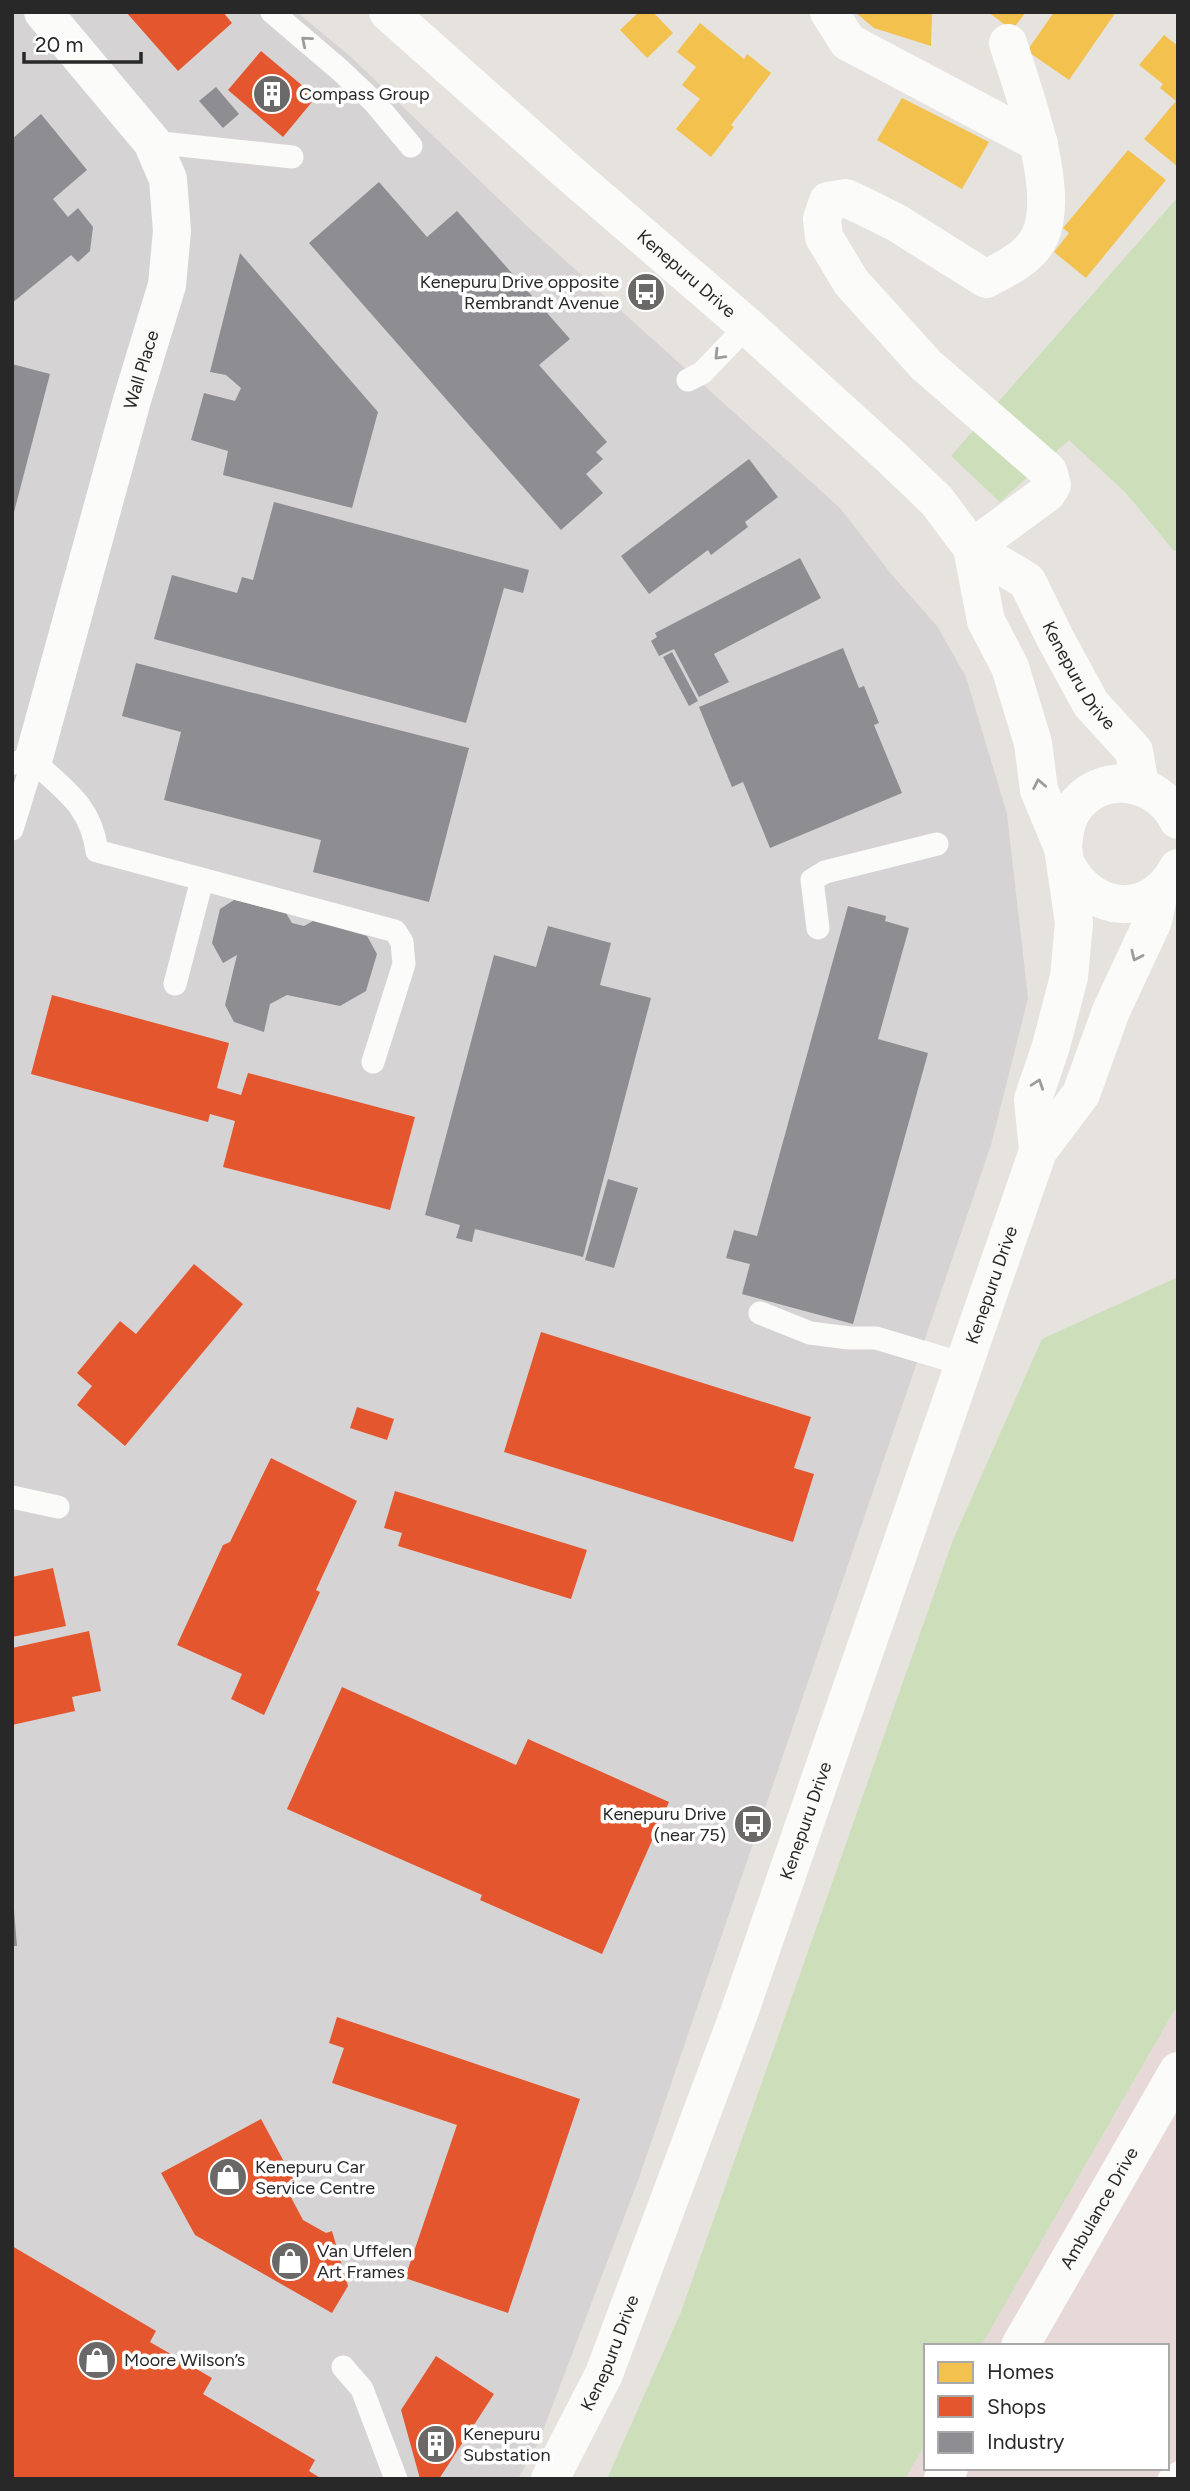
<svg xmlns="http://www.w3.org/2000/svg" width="1190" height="2491" font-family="Figtree,sans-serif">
<rect width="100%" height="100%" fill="#e6e2de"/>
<path fill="#d6d3d5" d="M12 12H297L351 57 527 226 840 508 892 575 937 626 966 677 1007 814 1028 998 991 1145 639 2178 539 2441 518 2479H12Z"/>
<path fill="#e8d9d9" d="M1178 2004V2479H905L926 2443V2468H1167V2346H981Z"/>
<path fill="#ccdeba" d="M1178 197V550L1174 551 1126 493 1069 440 1000 502 951 456Z
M1178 1277V2004L981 2346H926V2443L905 2479H607L681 2312 953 1540 1042 1339Z"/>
<path fill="#f2c14e" d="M639 12H653L673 33 647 58 620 30Z
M855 12H932L931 46 874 28Z
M988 12H1026L1012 30Z
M1054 12H1116L1069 80 1027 51Z
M700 23 744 59 747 54 771 73 731 125 734 127 711 157 676 129 700 99 682 85 696 67 677 52Z
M1164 35 1178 46V167L1144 139 1176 101 1160 88 1163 84 1139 65Z
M902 98 989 142 962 189 877 140Z
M1128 150 1166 180 1086 278 1054 252 1069 233 1063 228Z"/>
<path fill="#e4572e" d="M126 12H223L232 23 178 71Z
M261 51 316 97 283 137 228 90Z
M52 995 229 1043 217 1088 241 1095 248 1073 415 1117 390 1210 223 1167 235 1121 210 1114 208 1122 31 1074Z
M194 1264 243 1304 125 1446 77 1405 92 1386 77 1373 120 1321 136 1334Z
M541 1332 811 1417 794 1468 814 1474 793 1542 504 1452Z
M357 1407 394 1419 387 1440 350 1428Z
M271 1458 357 1501 316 1590 320 1592 264 1715 231 1699 242 1674 177 1645 223 1545 230 1542Z
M395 1491 587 1550 571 1599 398 1546 402 1533 384 1528Z
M53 1568 66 1626 12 1637V1577Z
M89 1631 101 1691 72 1697 75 1711 12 1725V1648Z
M342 1687 516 1765 528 1739 669 1802 602 1954 480 1900 482 1895 287 1809Z
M337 2017 580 2099 508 2313 405 2278 457 2125 332 2083 344 2048 329 2043Z
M261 2119 295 2182 285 2186 303 2220 326 2233 332 2231 348 2286 332 2313 195 2235 161 2173Z
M12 2246 156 2331 150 2342 212 2378 203 2394 315 2460 309 2471 322 2479H12Z
M436 2356 494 2394 439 2479H420L401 2410Z"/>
<path fill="#8d8d92" d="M216 87 239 114 223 128 199 101Z
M41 114 87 170 53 199 68 217 78 208 93 227 90 251 78 262 71 255 12 303V139Z
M379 182 427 237 457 211 570 339 539 365 607 442 596 452 603 459 586 474 603 493 561 530 309 243Z
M240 253 378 412 352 508 223 475 228 451 191 440 204 393 235 401 241 388 226 375 210 372Z
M12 364 50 374 13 516H12Z
M749 459 778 497 745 522 748 527 711 555 708 550 649 594 621 556Z
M274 502 529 570 523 593 504 588 466 723 154 639 172 575 237 593 242 577 253 580Z
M800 558 821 598 714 654 729 682 699 697 674 649 659 656 651 641 657 637 655 633Z
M843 648 859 688 864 686 879 723 874 725 902 793 770 848 743 782 732 787 699 707Z
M672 652 698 701 689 706 663 657Z
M136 663 469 748 429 902 313 872 321 840 164 800 181 732 122 716Z
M234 900 286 913 292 923 304 926 313 921 367 936 377 954 366 991 340 1006 287 995 270 1004 264 1032 234 1022 225 1005 237 955 223 963 212 943 220 909Z
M848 906 886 916 885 921 909 928 878 1039 928 1053 853 1324 742 1294 750 1264 726 1258 734 1230 757 1236Z
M548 926 611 943 600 985 651 998 583 1257 475 1229 472 1242 456 1238 460 1225 425 1215 494 955 536 967Z
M608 1179 638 1188 614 1268 585 1260Z
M12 1910H14L17 1946H12Z"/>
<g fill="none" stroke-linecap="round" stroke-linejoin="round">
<path stroke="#fbfbfa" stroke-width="23" d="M272 12 340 70 375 103 411 146
M152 142 292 157
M688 380 702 373 747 326
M33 761C65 790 91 806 97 851L395 931 402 942 404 964 373 1062
M12 763 33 761 12 829
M818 928 812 880 825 872 937 844
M175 984 202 880
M760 1313 810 1333 849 1338H876L963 1364
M12 1497 58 1507
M343 2367 362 2389 396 2479
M1169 2479 1178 2473"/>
<g stroke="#fbfbfa" stroke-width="38">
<path d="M829 12 848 42 1039 143"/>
<path d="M972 548 1047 493 1052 485 1048 471 926 365 851 282 824 237 822 219 828 201 846 198 867 208 897 223 986 279C1005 269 1030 258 1040 236 1061 189 1023 91 1008 43"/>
<path id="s1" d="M33 761 132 400 167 285 172 231 168 179 152 142 43 12"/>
<path id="s2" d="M1020 2346 1178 2071"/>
<path d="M943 2479 949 2468"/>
</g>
<g stroke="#fbfbfa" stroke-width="38">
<path id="s3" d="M388 12 567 171 747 326 891 457 937 501 972 548 1027 581 1055 638 1091 704 1134 751 1140 786"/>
<path d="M972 548 986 621 1010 667 1033 743 1039 790 1063 848 1074 923 1069 977 1051 1046 1033 1099 1038 1151"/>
<path d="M1063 848C1064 835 1065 823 1072 811 1099 769 1157 778 1178 820"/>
<path d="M1067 866C1093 914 1151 919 1178 868"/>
<path id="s4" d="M550 2479 604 2374 738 2016 1038 1151 1081 1094 1111 1011 1153 921 1159 892"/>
</g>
</g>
<defs><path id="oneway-chevron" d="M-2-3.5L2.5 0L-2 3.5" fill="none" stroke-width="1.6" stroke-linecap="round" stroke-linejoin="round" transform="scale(1.75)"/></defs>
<g stroke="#9c9c9c">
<use href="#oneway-chevron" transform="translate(306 41) rotate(-140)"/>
<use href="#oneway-chevron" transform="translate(719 355) rotate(134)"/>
<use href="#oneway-chevron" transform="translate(1039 784) rotate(-101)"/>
<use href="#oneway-chevron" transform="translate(1136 956) rotate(115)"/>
<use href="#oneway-chevron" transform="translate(1038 1084) rotate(-71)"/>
</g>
<defs>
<symbol id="building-disc" viewBox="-11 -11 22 22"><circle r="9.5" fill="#6a6968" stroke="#fff"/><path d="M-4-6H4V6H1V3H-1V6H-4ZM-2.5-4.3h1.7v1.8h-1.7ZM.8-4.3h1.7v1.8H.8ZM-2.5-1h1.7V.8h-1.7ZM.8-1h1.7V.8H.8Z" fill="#fff"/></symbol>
<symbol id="bus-disc" viewBox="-11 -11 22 22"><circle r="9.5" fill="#6a6968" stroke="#fff"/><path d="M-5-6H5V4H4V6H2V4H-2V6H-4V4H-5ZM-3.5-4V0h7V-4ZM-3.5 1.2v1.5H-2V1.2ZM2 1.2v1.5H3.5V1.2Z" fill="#fff"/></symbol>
<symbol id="shop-disc" viewBox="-11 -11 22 22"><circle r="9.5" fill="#6a6968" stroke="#fff"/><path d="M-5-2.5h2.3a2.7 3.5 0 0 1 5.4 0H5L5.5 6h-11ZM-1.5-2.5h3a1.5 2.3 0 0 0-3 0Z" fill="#fff"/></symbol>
</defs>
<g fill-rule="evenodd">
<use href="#building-disc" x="250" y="72" width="44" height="44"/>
<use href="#bus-disc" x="624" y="270" width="44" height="44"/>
<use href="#bus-disc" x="731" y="1802" width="44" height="44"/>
<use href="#shop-disc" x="206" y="2155" width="44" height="44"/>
<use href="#shop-disc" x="268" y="2239" width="44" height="44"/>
<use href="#shop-disc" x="75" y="2338" width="44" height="44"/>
<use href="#building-disc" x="414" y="2422" width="44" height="44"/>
</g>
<g text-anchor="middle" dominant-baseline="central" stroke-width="7" stroke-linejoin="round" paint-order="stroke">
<g font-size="18" fill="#282828" stroke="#fff" text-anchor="start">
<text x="299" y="94">Compass Group</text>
<text x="619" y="282" text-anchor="end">Kenepuru Drive opposite<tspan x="619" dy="21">Rembrandt Avenue</tspan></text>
<text x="726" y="1814" text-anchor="end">Kenepuru Drive<tspan x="726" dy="21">(near 75)</tspan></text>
<text x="255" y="2167">Kenepuru Car<tspan x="255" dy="21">Service Centre</tspan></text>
<text x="317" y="2251">Van Uffelen<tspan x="317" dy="21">Art Frames</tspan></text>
<text x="124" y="2360">Moore Wilson’s</text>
<text x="463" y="2434">Kenepuru<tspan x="463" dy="21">Substation</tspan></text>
</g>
<g font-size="18" fill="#282828" stroke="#fff">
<text stroke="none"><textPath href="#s3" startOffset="397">Kenepuru Drive</textPath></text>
<text stroke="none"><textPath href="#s1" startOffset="406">Wall Place</textPath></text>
<text stroke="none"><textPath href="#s3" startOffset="966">Kenepuru Drive</textPath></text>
<text stroke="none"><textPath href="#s4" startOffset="1274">Kenepuru Drive</textPath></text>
<text stroke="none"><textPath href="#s4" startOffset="707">Kenepuru Drive</textPath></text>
<text stroke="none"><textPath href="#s2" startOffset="159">Ambulance Drive</textPath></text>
<text stroke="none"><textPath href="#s4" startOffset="140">Kenepuru Drive</textPath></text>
</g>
</g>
<rect width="1190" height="2491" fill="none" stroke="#282828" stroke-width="28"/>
<rect x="924" y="2344" width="245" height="126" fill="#ffffff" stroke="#a9a9a9" stroke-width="2"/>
<rect x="938" y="2362" width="35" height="21" fill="#f2c14e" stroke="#a9a9a9" stroke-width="2"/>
<text x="987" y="2379" font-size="21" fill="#282828">Homes</text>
<rect x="938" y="2396" width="35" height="21" fill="#e4572e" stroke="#a9a9a9" stroke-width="2"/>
<text x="987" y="2414" font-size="21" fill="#282828">Shops</text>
<rect x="938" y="2432" width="35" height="21" fill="#8d8d92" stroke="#a9a9a9" stroke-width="2"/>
<text x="987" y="2449" font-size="21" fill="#282828">Industry</text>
<path d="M24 52v10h117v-10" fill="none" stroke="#282828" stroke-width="3.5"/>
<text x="35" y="52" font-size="21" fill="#282828" stroke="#ffffff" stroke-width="5" paint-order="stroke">20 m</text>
</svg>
